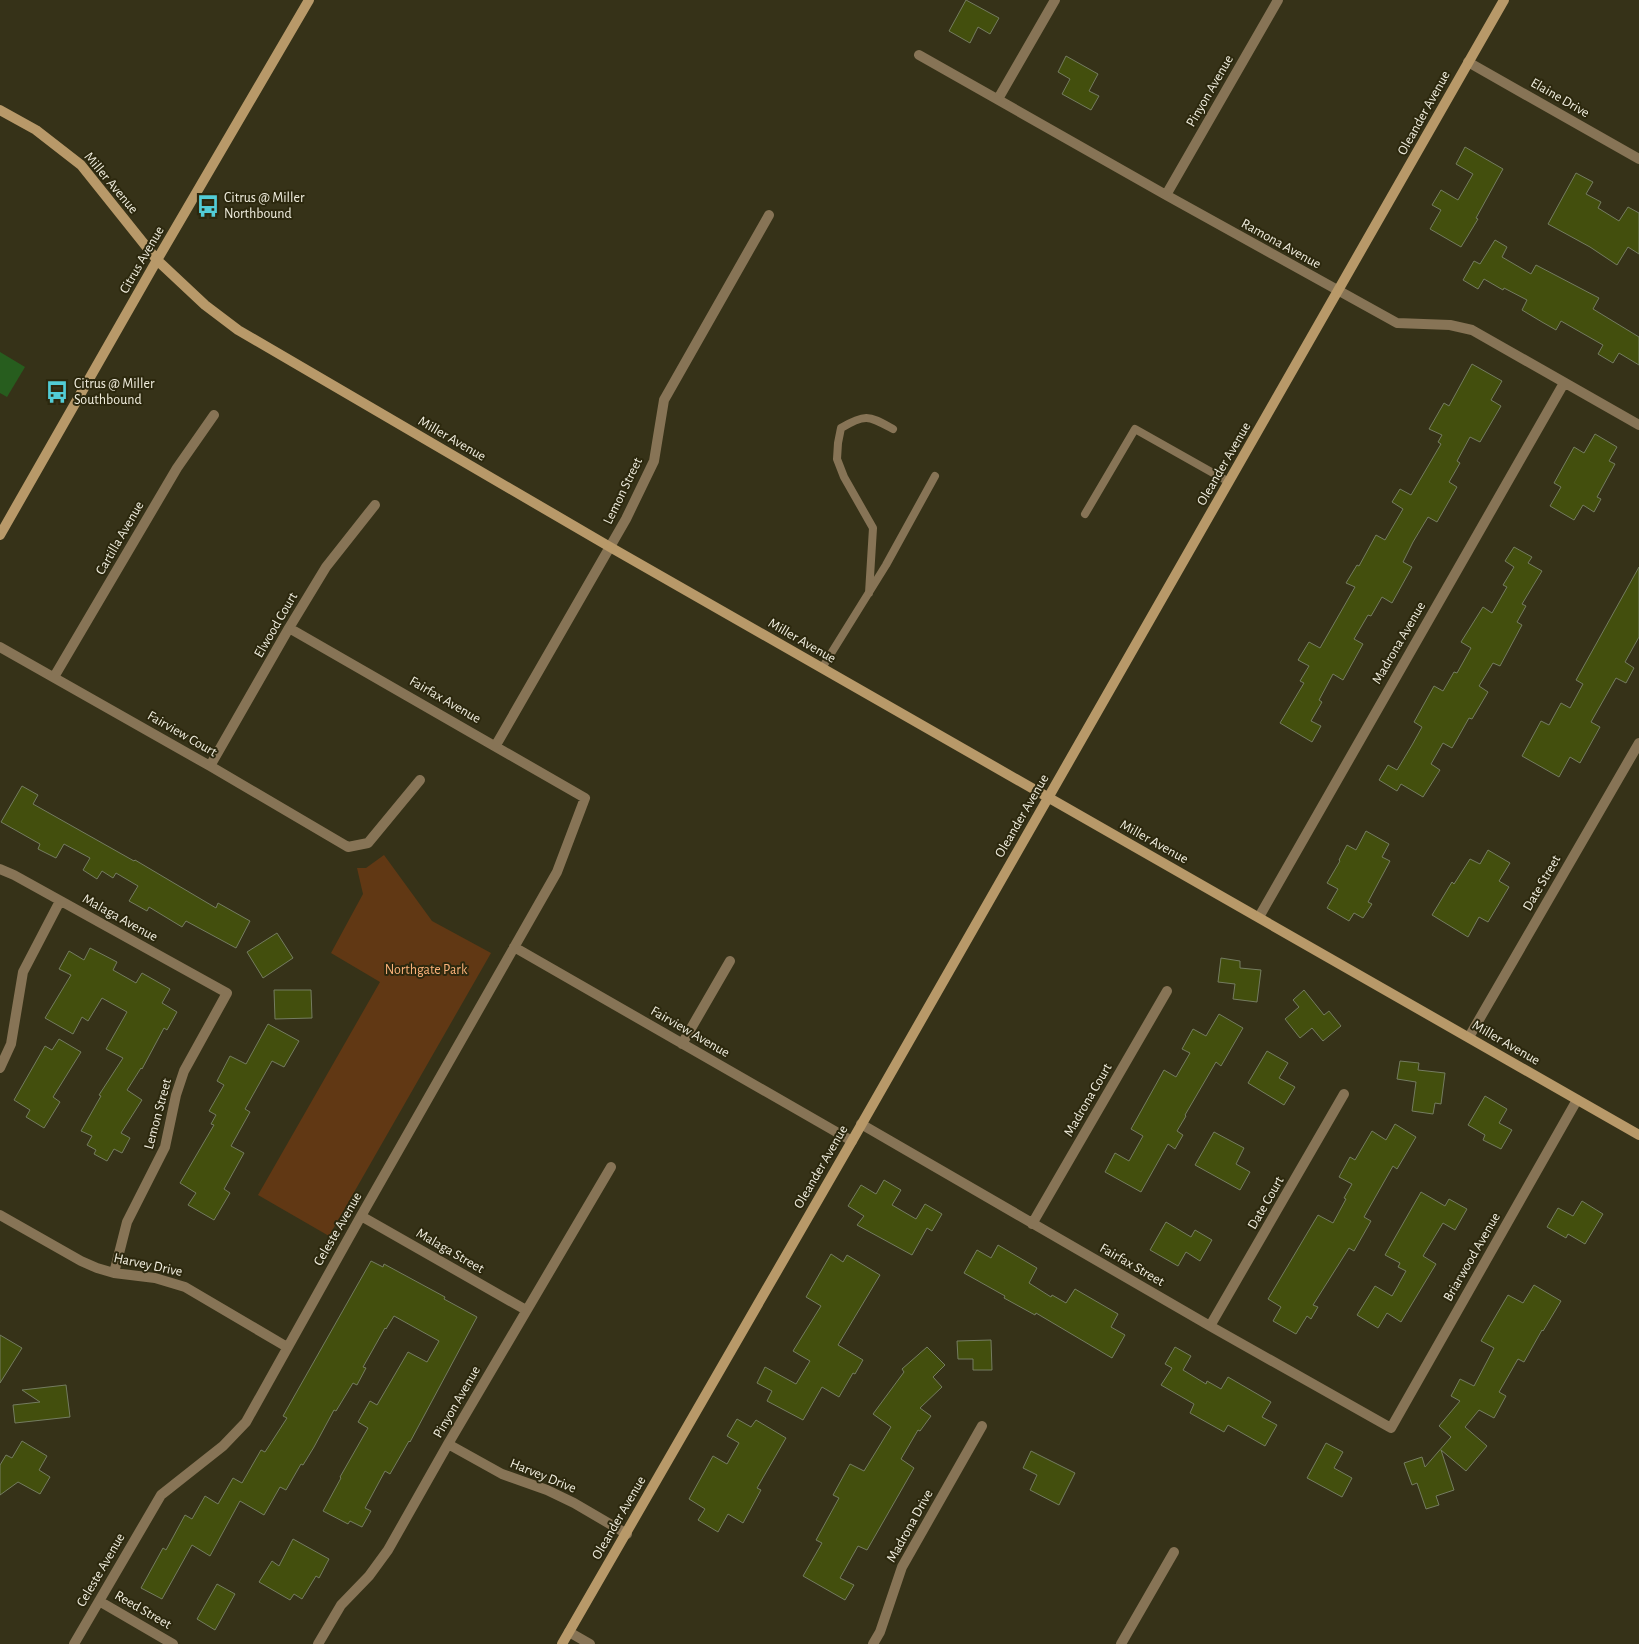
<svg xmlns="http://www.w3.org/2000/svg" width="1639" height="1644" font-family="'Alegreya Sans',sans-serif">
<rect width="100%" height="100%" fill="#363218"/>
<path fill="#613814" d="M384 855 432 921 491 953 329 1236 258 1195 380 982 331 953 363 894 357 868H366Z"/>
<path fill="#275d1e" d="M0 352 25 367 7 397 0 393Z"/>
<path fill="#434f0d" stroke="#747c60" d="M966 0 999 18 990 34 978 27 970 43 949 31Z
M1066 56 1098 74 1089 91 1099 96 1091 110 1062 94 1070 79 1058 72Z
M1465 147 1503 169 1476 218 1478 219 1461 247 1430 229 1441 210 1432 205 1441 190 1458 200 1473 174 1456 164Z
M1576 173 1593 182 1586 194 1601 202 1598 208 1619 221 1628 207 1639 213V254L1628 247 1617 265 1590 247 1548 224Z
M1495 240 1507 247 1502 257 1531 274 1536 265 1599 298 1593 309 1639 337V365L1619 353 1613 363 1598 354 1603 345 1561 321 1556 330 1542 322 1522 310 1527 300 1504 288 1503 290 1484 279 1478 289 1463 280 1474 261 1480 264Z
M1472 364 1502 381 1491 400 1501 406 1480 442 1470 437 1457 461 1460 463 1449 482 1457 487 1437 522 1428 517 1413 542 1403 562 1412 567 1392 603 1382 597 1371 616 1368 615 1354 639 1363 644 1343 680 1333 674 1319 700 1322 702 1311 721 1321 726 1312 742 1280 723 1304 683 1300 681 1309 666 1298 660 1309 642 1320 648 1355 587 1346 583 1357 565 1359 566 1376 535 1385 540 1403 509 1392 502 1400 489 1411 495 1441 444 1438 442 1442 435 1429 429 1444 403 1449 406Z
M1595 434 1617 447 1609 461 1615 464 1597 497 1601 499 1594 512 1583 505 1574 520 1550 506 1561 487 1554 483 1574 447 1584 453Z
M1514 547 1532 557 1528 563 1542 571 1522 604 1526 606 1517 622 1522 625 1500 666 1493 663 1479 686 1488 692 1472 719 1469 718 1452 748 1443 743 1431 764 1440 770 1423 797 1401 784 1397 791 1379 780 1388 765 1397 770 1412 745 1422 727 1414 722 1434 686 1443 691 1454 672 1457 673 1471 648 1461 642 1483 607 1492 613 1507 587 1503 585 1514 567 1505 561Z
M1639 567V637L1625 662 1634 668 1626 683 1616 678 1591 722 1600 727 1580 763 1570 757 1559 777 1522 756 1541 721 1549 725 1561 703 1570 708 1583 684 1576 680Z
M22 786 38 795 33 804 134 861 135 860 216 908 218 903 250 921 236 948 186 921 182 927 149 907 147 911 129 901 138 886 116 873 113 878 102 871 97 879 83 870 90 858 64 844 56 858 38 849 40 844 1 822Z
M1366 831 1389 844 1382 857 1390 861 1368 902 1372 904 1363 918 1354 913 1349 921 1327 908 1338 889 1327 883 1340 861 1339 860 1347 845 1356 850Z
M1488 850 1510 863 1499 881 1509 887 1488 922 1479 917 1468 937 1432 915 1452 882 1454 884 1470 859 1480 864Z
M277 933 293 958 263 978 247 952Z
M90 948 117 962 113 970 136 983 142 973 170 989 162 1003 177 1012 167 1030 164 1028 142 1069 141 1068 127 1090 142 1100 121 1133 130 1138 122 1153 114 1149 107 1161 94 1154 96 1150 87 1145 92 1136 81 1131 101 1096 99 1095 123 1058 106 1049 127 1012 102 998 88 1021 82 1017 73 1034 45 1018 71 975 59 969 69 951 84 960Z
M1221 958 1240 961V968L1261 970 1257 1002 1233 999 1235 984 1218 982Z
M274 990H311L312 1018 275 1019Z
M1304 990 1324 1015 1329 1011 1341 1026 1323 1041 1312 1028 1300 1038 1285 1019 1299 1007 1293 1000Z
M1219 1014 1243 1028 1221 1066 1216 1062 1185 1115 1186 1116 1177 1131 1183 1135 1175 1149 1168 1144 1141 1192 1105 1172 1115 1153 1129 1161 1143 1136 1131 1129 1164 1070 1176 1077 1190 1053 1182 1049 1193 1029 1206 1036Z
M268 1024 299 1041 284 1067 272 1061 245 1109 250 1112 231 1146 244 1153 224 1189 230 1193 214 1220 188 1205 196 1193 180 1183 214 1125 211 1124 216 1115 209 1111 224 1085 217 1081 230 1056 246 1064Z
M59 1039 81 1052 53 1097 60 1102 44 1128 26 1117 30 1110 14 1100 45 1046 52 1050Z
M1267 1051 1288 1063 1279 1078 1295 1087 1284 1105 1248 1083Z
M1400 1061 1419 1063 1418 1070 1445 1073 1441 1104 1435 1103 1433 1114 1412 1111 1416 1082 1397 1079Z
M1485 1096 1507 1109 1499 1123 1512 1130 1501 1149 1483 1140 1485 1135 1468 1125Z
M1395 1124 1416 1137 1397 1169 1393 1166 1364 1217 1371 1221 1354 1251 1349 1248 1313 1305 1318 1307 1311 1319 1307 1316 1296 1334 1273 1321 1281 1307 1268 1299 1318 1215 1333 1223 1346 1199 1344 1198 1352 1184 1339 1177 1350 1157 1355 1160 1372 1131 1386 1140Z
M1214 1132 1244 1148 1236 1164 1250 1172 1240 1190 1195 1165Z
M884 1180 901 1190 892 1205 916 1219 925 1204 942 1214 932 1231 927 1228 912 1255 857 1225 864 1216 848 1206 861 1185 876 1194Z
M1421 1192 1445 1206 1449 1199 1467 1209 1455 1230 1443 1223 1423 1256 1436 1264 1401 1322 1387 1313 1378 1328 1357 1315 1375 1286 1392 1296 1406 1271 1398 1267 1400 1263 1385 1255Z
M1582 1201 1603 1214 1585 1244 1568 1234 1566 1238 1547 1227 1558 1208 1573 1216Z
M1166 1222 1191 1237 1195 1230 1212 1240 1200 1261 1186 1252 1178 1266 1150 1250Z
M998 1245 1037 1268 1029 1283 1051 1297 1052 1295 1066 1303 1075 1289 1118 1314 1111 1327 1125 1335 1112 1358 1036 1313 1035 1315 1004 1298 1005 1296 964 1273 977 1250 991 1258Z
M831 1254 843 1262 847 1255 880 1275 838 1345 863 1360 855 1374 853 1373 839 1397 822 1387 803 1420 767 1401 772 1391 757 1383 765 1367 796 1384 810 1361 793 1351 821 1306 806 1297Z
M371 1261 383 1267 384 1264 445 1297 444 1299 477 1317 410 1442 409 1441 390 1474 385 1471 365 1508 371 1511 362 1527 350 1521 348 1524 323 1511 341 1478 340 1477 368 1428 358 1422 370 1401 377 1405 408 1352 427 1362 439 1341 394 1316 386 1329 385 1328 363 1367 366 1368 357 1385 353 1383 336 1411 334 1410 314 1447 303 1465 301 1464 286 1490 280 1487 264 1515 240 1501 210 1556 192 1545 162 1599 141 1588 163 1548 166 1550 185 1515 192 1519 205 1496 218 1504 233 1478 242 1483 261 1450 265 1452 287 1418 283 1416Z
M1534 1285 1561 1301 1543 1331 1542 1330 1524 1362 1518 1359 1499 1392 1506 1396 1494 1418 1479 1410 1465 1427 1487 1446 1466 1471 1441 1450 1454 1490 1436 1496 1439 1505 1426 1509 1417 1483 1412 1485 1404 1463 1422 1457 1425 1467 1451 1437 1439 1426 1460 1401 1451 1396 1460 1379 1474 1386 1494 1348 1481 1341 1508 1295 1523 1303Z
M0 1335 22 1348 0 1383Z
M991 1340 992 1370H973V1359H958L957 1341Z
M927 1347 945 1365 933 1377 942 1387 920 1408 931 1416 920 1431 918 1430 901 1459 914 1468 867 1550 858 1546 840 1578 854 1585 845 1600 803 1576 822 1543 816 1540 839 1498 833 1495 850 1464 864 1471 891 1427 873 1414 904 1372 902 1369Z
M1175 1347 1191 1356 1183 1370 1206 1384 1207 1381 1221 1389 1228 1377 1271 1402 1262 1417 1277 1425 1265 1446 1228 1425 1224 1432 1190 1413 1194 1404 1161 1385 1172 1368 1165 1364Z
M66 1385 70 1417 15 1423 13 1405 40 1402 22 1390Z
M737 1419 751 1427 756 1420 786 1438 757 1488 761 1490 743 1523 728 1514 718 1532 698 1520 705 1509 689 1499 713 1456 727 1464 739 1443 727 1436Z
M22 1441 47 1456 39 1470 50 1477 40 1494 18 1482 0 1495V1465L6 1455 12 1458Z
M1326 1443 1343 1452 1334 1468 1352 1478 1342 1497 1307 1478Z
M1031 1451 1075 1473 1059 1505 1030 1490 1037 1475 1023 1468Z
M293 1539 329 1559 319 1578 316 1576 302 1599 294 1594 290 1600 259 1582 272 1561 279 1566Z
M217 1584 235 1594 215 1630 197 1619Z"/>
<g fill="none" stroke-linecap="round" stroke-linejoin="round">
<path stroke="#877456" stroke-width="8" d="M1085 514 1135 429 1229 482
M869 593 873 528 844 477 837 459 838 443 841 428C866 413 869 416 893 429
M822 668 886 565 935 476"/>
<path stroke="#877456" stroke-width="10" d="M919 55 1166 195 1397 323 1450 325 1472 330 1639 425
M1468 62 1639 159
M998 99 1055 0
M1166 195 1278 0
M0 647 210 766 348 847 368 843 420 780
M54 677 177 468 214 415
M496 745 626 519 654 461 664 400 769 215
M210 766 289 628 326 567 375 505
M0 869 14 875 227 993 184 1071 176 1095 165 1147 127 1222 114 1273
M1259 917 1564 383
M514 947 852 1141
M1469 1037 1639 743
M682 1044 730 961
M0 1068 11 1044 23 972 60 901
M861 1124 1210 1326 1391 1428 1577 1100
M0 1215 81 1261 97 1268 114 1273 155 1278 185 1287 287 1347
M361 1216 526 1310
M1032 1224 1167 991
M1210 1326 1344 1094
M448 1444 502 1474 547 1490 574 1503 627 1534
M99 1601 173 1644
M569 1632 590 1644
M74 1644 161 1495 223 1446 246 1422 361 1216 557 872 585 798 289 628
M318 1644 341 1605 369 1576 388 1550 448 1444 611 1167
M873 1644 880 1632 902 1567 982 1426
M1121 1644 1174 1552"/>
<path stroke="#b89969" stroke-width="10" d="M0 110 36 130 81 165 157 260 205 305 238 330 610 547 1639 1135
M0 535 157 260 309 0
M562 1644 852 1141 1504 0"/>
</g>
<defs>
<symbol id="bus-bare" viewBox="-9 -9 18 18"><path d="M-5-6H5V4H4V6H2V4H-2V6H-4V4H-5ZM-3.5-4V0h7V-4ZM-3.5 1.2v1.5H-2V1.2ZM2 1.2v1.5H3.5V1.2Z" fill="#52ccd6" stroke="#2c280e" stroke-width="2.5" paint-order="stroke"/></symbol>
</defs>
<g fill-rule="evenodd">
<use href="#bus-bare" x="192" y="190" width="32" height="32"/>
<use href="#bus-bare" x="41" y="376" width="32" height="32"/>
</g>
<g text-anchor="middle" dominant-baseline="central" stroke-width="4" stroke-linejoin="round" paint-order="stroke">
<g font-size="14" fill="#f1eedf" stroke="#2c280e">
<text transform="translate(1210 91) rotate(-60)">Pinyon Avenue</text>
<text transform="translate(1560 98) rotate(30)">Elaine Drive</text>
<text transform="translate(1424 113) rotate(-61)">Oleander Avenue</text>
<text transform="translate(111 183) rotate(50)">Miller Avenue</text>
<text transform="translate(1281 244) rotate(29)">Ramona Avenue</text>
<text transform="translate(142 260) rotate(-60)">Citrus Avenue</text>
<text transform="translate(452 439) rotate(30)">Miller Avenue</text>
<text transform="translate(1224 464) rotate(-60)">Oleander Avenue</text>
<text transform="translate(623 491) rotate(-64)">Lemon Street</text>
<text transform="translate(120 538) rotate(-60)">Cartilla Avenue</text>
<text transform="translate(276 625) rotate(-60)">Elwood Court</text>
<text transform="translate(802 641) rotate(30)">Miller Avenue</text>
<text transform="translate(1399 643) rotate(-60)">Madrona Avenue</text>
<text transform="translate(445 700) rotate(30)">Fairfax Avenue</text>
<text transform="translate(182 734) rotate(30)">Fairview Court</text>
<text transform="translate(1022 816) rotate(-60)">Oleander Avenue</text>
<text transform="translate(1154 842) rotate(29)">Miller Avenue</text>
<text transform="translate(1542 883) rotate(-60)">Date Street</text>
<text transform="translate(120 918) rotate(29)">Malaga Avenue</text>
<text transform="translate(690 1032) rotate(30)">Fairview Avenue</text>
<text transform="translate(1506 1043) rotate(30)">Miller Avenue</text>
<text transform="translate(1088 1100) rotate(-60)">Madrona Court</text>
<text transform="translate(158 1114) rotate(-75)">Lemon Street</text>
<text transform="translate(821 1167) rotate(-60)">Oleander Avenue</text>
<text transform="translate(1266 1203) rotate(-60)">Date Court</text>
<text transform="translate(338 1229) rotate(-60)">Celeste Avenue</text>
<text transform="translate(450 1251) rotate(30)">Malaga Street</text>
<text transform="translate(1472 1257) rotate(-60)">Briarwood Avenue</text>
<text transform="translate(148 1265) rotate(12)">Harvey Drive</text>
<text transform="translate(1132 1265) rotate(30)">Fairfax Street</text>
<text transform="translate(457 1402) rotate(-60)">Pinyon Avenue</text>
<text transform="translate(543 1476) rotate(22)">Harvey Drive</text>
<text transform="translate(619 1518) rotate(-60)">Oleander Avenue</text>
<text transform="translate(910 1526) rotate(-61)">Madrona Drive</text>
<text transform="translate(101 1570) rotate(-60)">Celeste Avenue</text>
<text transform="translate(143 1610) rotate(30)">Reed Street</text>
</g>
<g font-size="14" fill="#f1eedf" stroke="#2c280e" text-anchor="start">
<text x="224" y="198">Citrus @ Miller<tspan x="224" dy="16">Northbound</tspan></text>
<text x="74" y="384">Citrus @ Miller<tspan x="74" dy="16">Southbound</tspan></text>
</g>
<g font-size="14" fill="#fbb27a" stroke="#2c280e">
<text x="426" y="970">Northgate Park</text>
</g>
</g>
</svg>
